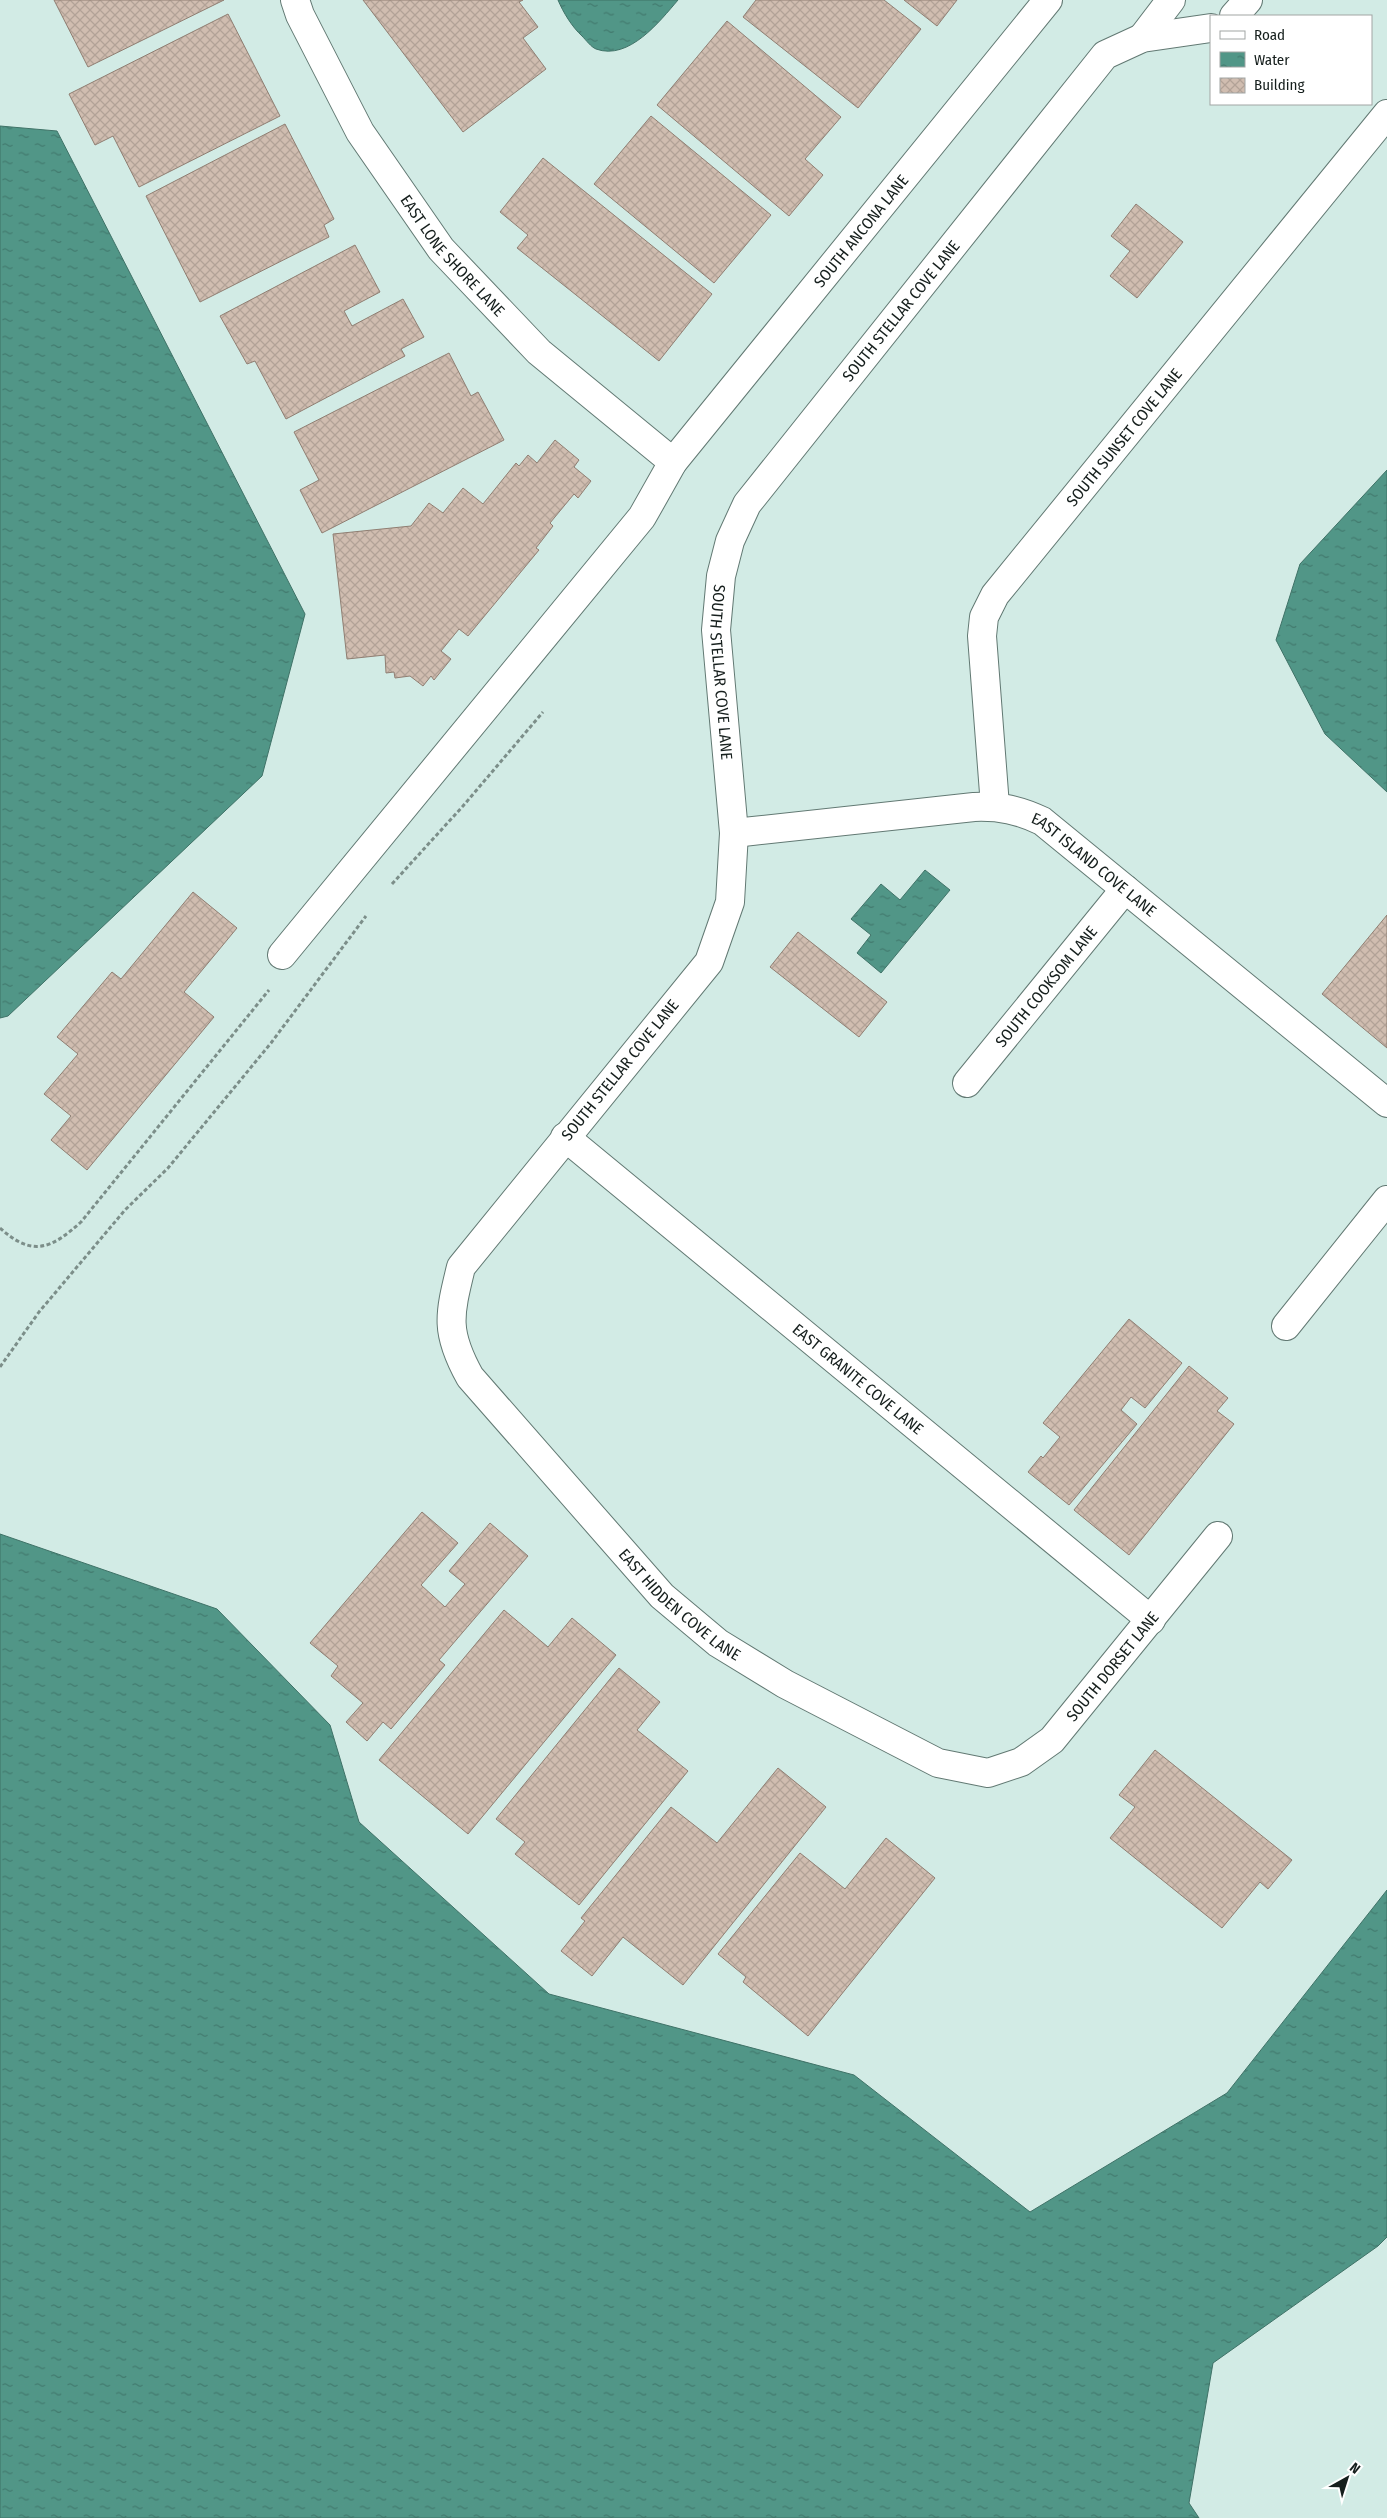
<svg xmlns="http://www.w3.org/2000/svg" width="1387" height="2518" font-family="'Fira Sans Condensed',sans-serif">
<defs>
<pattern id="water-ripples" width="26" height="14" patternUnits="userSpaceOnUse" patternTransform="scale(1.25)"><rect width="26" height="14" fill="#519687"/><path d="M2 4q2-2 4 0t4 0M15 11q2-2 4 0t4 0" fill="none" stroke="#427a6e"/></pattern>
<pattern id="building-cross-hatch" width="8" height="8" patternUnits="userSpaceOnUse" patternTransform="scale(1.25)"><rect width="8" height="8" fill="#d0bdb0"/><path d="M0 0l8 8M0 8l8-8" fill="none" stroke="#b2a297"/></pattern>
</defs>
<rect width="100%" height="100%" fill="#d2ebe5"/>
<path fill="url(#water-ripples)" stroke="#3f7267" d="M558 0H678C660 21 629 61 596 49 591 47 586 40 582 36 572 27 563 12 558 0Z
M0 126 57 131 305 614 262 776 8 1016 0 1018Z
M1387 470V792L1325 734 1276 640 1300 564Z
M925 870 950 890 881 973 857 953 871 935 851 919 881 884 900 900Z
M0 1534 217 1609 330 1725 359 1822 549 1994 854 2075 1030 2212 1227 2093 1387 1890V2237L1378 2246 1213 2363 1189 2503 1199 2518H0Z"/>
<path fill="url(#building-cross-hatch)" stroke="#8f7e72" d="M54 0H224L88 67Z
M363 0H523L519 2 538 27 523 38 546 69 463 132Z
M756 0H884L921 29 858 108 743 17Z
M904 0H957L937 26Z
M228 14 280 116 139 187 113 136 95 145 69 94Z
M727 21 841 117 805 159 823 175 789 216 657 105Z
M651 116 771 215 714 283 594 184Z
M285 124 334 219 324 225 329 237 200 302 146 196Z
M543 158 712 294 659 361 517 248 528 235 500 212Z
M1136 204 1183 242 1137 298 1110 276 1130 251 1111 236Z
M355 245 380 292 344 311 352 326 403 299 424 337 401 349 405 356 286 419 255 361 247 364 220 316Z
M449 353 471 396 478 392 504 440 322 533 300 490 319 480 294 432Z
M555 440 579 460 574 467 591 481 578 498 574 494 550 523 553 526 536 548 539 550 468 636 459 629 441 651 451 659 434 680 431 676 423 686 410 676 395 678 394 672 386 673 385 655 347 659 333 534 411 526 429 503 443 513 463 488 483 504 516 463 519 466 528 455 537 463Z
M193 892 237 928 184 992 214 1017 87 1170 51 1140 71 1116 44 1094 78 1054 57 1037 112 972 121 979Z
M1387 915V1048L1322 994Z
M798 932 887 1002 859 1037 770 967Z
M1129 1319 1182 1363 1145 1408 1131 1397 1121 1410 1137 1424 1069 1505 1028 1472 1041 1456 1043 1458 1060 1437 1043 1423Z
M1189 1366 1228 1398 1217 1411 1234 1424 1129 1555 1074 1510Z
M422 1512 458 1543 421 1585 445 1607 465 1584 449 1571 490 1523 528 1556 439 1660 445 1665 391 1729 383 1722 367 1741 346 1722 363 1703 331 1676 338 1666 310 1643Z
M504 1610 548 1647 572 1618 616 1655 468 1834 379 1760Z
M619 1668 660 1702 637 1730 688 1771 579 1905 515 1854 525 1842 496 1819Z
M1155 1750 1292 1860 1268 1889 1260 1882 1222 1928 1110 1838 1135 1807 1119 1795Z
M778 1768 826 1807 683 1985 623 1937 592 1976 561 1951 585 1921 581 1918 671 1807 717 1843Z
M886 1838 935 1878 808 2036 743 1982 746 1977 718 1954 800 1853 845 1889Z"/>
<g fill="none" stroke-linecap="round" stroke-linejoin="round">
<defs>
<g id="minor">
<path id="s1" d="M295 0 300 15 360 132 441 249 539 352 673 462"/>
<path d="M1234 16 1248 0"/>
<path id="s2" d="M1211 28 1142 38 1105 55 747 504 730 541 721 576 716 630 734 833 730 902 709 962 461 1267C449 1316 445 1332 470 1377L662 1596 718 1643 785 1684 938 1763 988 1773 1021 1762 1052 1740 1218 1536"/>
<path d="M1142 38 1171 0"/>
<path id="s3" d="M995 806 982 636 984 617 995 595 1387 114"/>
<path id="s4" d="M734 833 974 807C1000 806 1019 810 1042 821L1387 1103"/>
<path id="s5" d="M282 955 642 517 673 462 1048 0"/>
<path id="s6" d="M967 1083 1125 889"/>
<path id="s7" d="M565 1137 1151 1620"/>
<path d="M1286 1326 1387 1200"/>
</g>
</defs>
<use href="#minor" stroke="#627973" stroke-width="30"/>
<path stroke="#7c8e89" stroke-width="3" stroke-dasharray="4 2.5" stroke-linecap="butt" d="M392 884 463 806 543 712
M0 1228C33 1258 52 1248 81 1222L269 990
M0 1367 39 1312 125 1210 168 1168 271 1043 366 916"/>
<use href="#minor" stroke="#fff" stroke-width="28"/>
</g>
<g text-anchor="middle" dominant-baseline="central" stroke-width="4.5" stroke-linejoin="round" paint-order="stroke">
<g font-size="16" fill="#151e1c" stroke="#fff">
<text stroke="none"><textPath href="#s5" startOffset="928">SOUTH ANCONA LANE</textPath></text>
<text stroke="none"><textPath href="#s1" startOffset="302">EAST LONE SHORE LANE</textPath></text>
<text transform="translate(901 311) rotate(-51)">SOUTH STELLAR COVE LANE</text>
<text stroke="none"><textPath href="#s3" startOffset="418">SOUTH SUNSET COVE LANE</textPath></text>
<text stroke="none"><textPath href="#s2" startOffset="858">SOUTH STELLAR COVE LANE</textPath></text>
<text stroke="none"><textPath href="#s4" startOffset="379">EAST ISLAND COVE LANE</textPath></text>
<text stroke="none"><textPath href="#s6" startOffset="125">SOUTH COOKSOM LANE</textPath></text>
<text transform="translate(620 1070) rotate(-51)">SOUTH STELLAR COVE LANE</text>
<text stroke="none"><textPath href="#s7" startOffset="380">EAST GRANITE COVE LANE</textPath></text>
<text stroke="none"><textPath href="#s2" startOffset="1970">EAST HIDDEN COVE LANE</textPath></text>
<text stroke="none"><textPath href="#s2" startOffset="2494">SOUTH DORSET LANE</textPath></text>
</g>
</g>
<rect x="1210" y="15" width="162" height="90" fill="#ffffff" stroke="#a1a5a4"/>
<rect x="1220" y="31" width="25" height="8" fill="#ffffff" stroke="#a1a5a4"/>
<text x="1254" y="40" font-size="15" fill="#151e1c">Road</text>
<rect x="1220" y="52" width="25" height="15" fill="url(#water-ripples)" stroke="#a1a5a4"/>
<text x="1254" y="65" font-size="15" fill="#151e1c">Water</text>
<rect x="1220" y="78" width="25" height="15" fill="url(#building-cross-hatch)" stroke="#a1a5a4"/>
<text x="1254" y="90" font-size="15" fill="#151e1c">Building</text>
<g transform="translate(1347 2478) rotate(39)" stroke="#ffffff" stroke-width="4" paint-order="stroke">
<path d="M0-4L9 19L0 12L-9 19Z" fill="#151e1c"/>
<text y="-8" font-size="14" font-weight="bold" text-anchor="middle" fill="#151e1c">N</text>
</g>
</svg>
